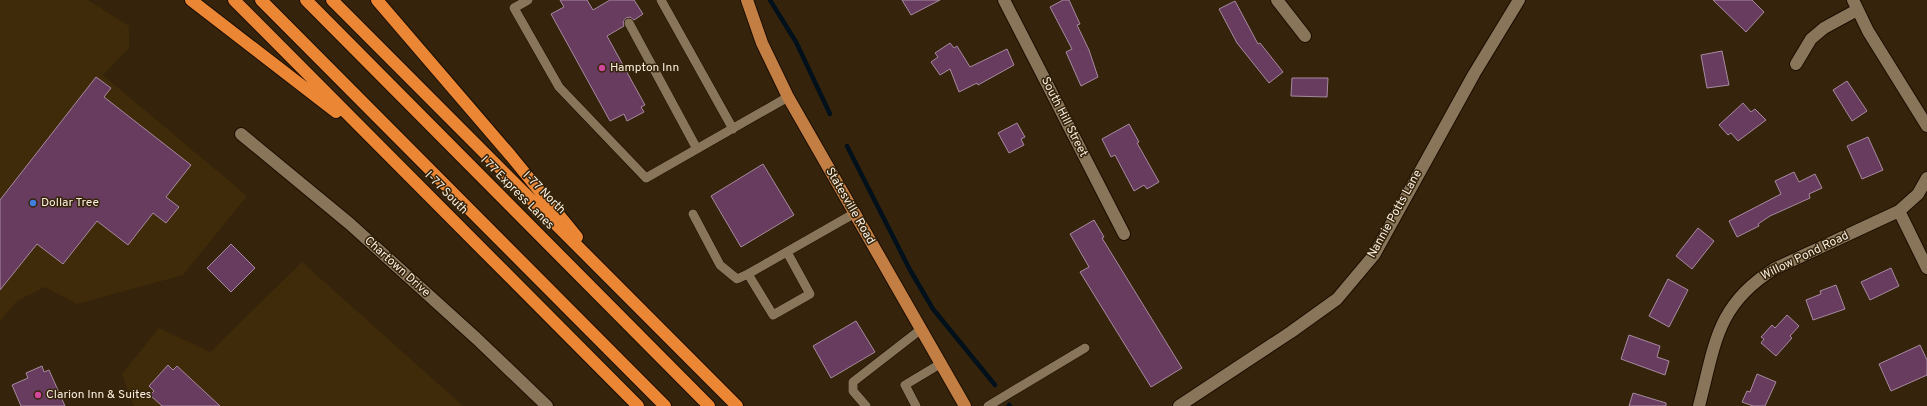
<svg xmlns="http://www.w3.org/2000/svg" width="1927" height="406" font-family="Overpass,sans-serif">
<rect width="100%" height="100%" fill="#35240b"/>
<path fill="#3f2a09" d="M0 0H88L129 26V48L103 75 247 196 183 275 77 304 45 287 17 301 0 321Z
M302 262 463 406H134L122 374 159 328 210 352Z"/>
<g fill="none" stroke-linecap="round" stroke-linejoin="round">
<path stroke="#01101a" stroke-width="4.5" d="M770 0 796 42 830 114
M847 146 910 270 933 309 995 385
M1009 405 1010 406"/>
</g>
<path fill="#683c5e" stroke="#a78aa0" d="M560 0H587L593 10 610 0H634L643 14 634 20 630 17 626 18 623 22 624 26 607 36 645 105 641 107 644 112 627 121 624 114 610 121 551 14 564 7Z
M902 0H940L911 15Z
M1063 0H1069L1080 24 1077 25 1089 50 1098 77 1081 86 1066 52 1072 49 1050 7Z
M1713 0H1752L1764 12 1746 32Z
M1235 1 1258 44 1260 43 1283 72 1269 83 1237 43 1219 9Z
M950 43 954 48 957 46 970 67 1007 49 1014 65 978 85 977 83 959 92 950 69 940 75 931 62 938 57 935 53Z
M1722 51 1729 85 1707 88 1701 55Z
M96 77 111 88 104 97 191 165 166 197 179 207 166 223 153 213 128 245 97 221 63 264 37 244 0 290V200Z
M1292 78H1328L1327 97 1291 96Z
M1847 81 1867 111 1852 121 1833 90Z
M1743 103 1751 112 1755 109 1766 120 1738 141 1731 133 1728 135 1719 125Z
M1017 123 1025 137 1021 139 1024 145 1009 153 998 133Z
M1129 124 1139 142 1137 143 1159 182 1147 189 1144 185 1134 191 1115 155 1111 157 1102 139Z
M1868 137 1883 170 1862 179 1847 146Z
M763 164 794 215 741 247 711 196Z
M1794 172 1799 182 1815 174 1822 188 1809 194 1810 198 1770 216 1758 224 1759 226 1737 237 1729 221 1781 194 1775 181Z
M1094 220 1104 237 1102 238 1182 368 1151 387 1080 272 1089 267 1070 234Z
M1698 228 1714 241 1692 269 1676 256Z
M231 244 255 268 231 292 207 268Z
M1891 268 1899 286 1870 300 1861 282Z
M1668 279 1688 290 1669 327 1649 316Z
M1836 285 1845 309 1813 320 1806 300 1821 294 1820 291Z
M1787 315 1799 326 1790 336 1792 338 1776 356 1761 343 1764 339 1761 337 1772 325 1775 328Z
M856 321 875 352 831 378 813 346Z
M1629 335 1660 346 1657 357 1669 361 1665 375 1621 359Z
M1920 345 1927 360V375L1891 391 1879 364Z
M168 365 173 370 177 366 220 406H162L150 395 154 391 149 386Z
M42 366 44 372 49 370 65 406H21L12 385 28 378 26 373Z
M1757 374 1776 382 1765 406H1753L1742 402 1747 391 1750 392Z
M1633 393 1666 403V406H1629Z"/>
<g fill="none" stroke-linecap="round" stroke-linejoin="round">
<defs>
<path id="lane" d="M528 0 514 8 559 87 646 178 788 97
M661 0 733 129
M629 23 697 149
M693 214 720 265 737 279 748 274
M787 252 810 294 773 315 748 274 855 213
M866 406 853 391V382L920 330
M916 406 905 385 940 364
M988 406 1085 348"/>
<path id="street" d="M1004 0 1124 234
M1277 0 1305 36
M1853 0 1868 31 1927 126
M1796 64 1811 39 1824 28 1857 10
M241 134 350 224 477 339 547 406
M1899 211 1927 268
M1179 406 1291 332 1337 299 1374 255 1474 74 1519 0
M1699 406C1715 345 1716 305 1774 269L1899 211 1918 194 1927 178"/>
<path id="primary" d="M747 0 762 43 788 97 965 406"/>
<path id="highway" d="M191 0 336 112
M234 0 638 406
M261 0 665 406
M306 0 709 406
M332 0 737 406
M377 0 511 156 577 237"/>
</defs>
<use href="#lane" stroke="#1c0d00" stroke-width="10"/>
<use href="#street" stroke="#1c0d00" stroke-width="14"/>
<use href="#primary" stroke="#1c0d00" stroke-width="14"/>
<use href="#highway" stroke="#1c0d00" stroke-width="14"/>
<use href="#lane" stroke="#88755a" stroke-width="9"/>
<use href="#street" stroke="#88755a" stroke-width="12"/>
<use href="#primary" stroke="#c37f43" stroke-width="12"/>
<use href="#highway" stroke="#eb8634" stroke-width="12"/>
</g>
<g fill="#d1479c" stroke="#35240b" stroke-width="1.5">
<circle cx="602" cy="68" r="4"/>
<circle cx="38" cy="395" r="4"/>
</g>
<circle fill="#3f7fe0" stroke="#35240b" stroke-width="1.5" cx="33" cy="203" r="4"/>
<g text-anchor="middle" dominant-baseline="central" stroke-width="3" stroke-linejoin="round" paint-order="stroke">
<g font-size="12" fill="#f9eedf" stroke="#35240b" text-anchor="start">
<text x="610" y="68">Hampton Inn</text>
<text x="41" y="203">Dollar Tree</text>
<text x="46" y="395">Clarion Inn &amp; Suites</text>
</g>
<g font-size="12" fill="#f9eedf" stroke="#35240b">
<text transform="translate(1064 117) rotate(63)">South Hill Street</text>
<text transform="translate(446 193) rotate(45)">I-77 South</text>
<text transform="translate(517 193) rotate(45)">I 77 Express Lanes</text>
<text transform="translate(544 193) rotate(45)">I-77 North</text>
<text transform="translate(850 206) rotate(60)">Statesville Road</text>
<text transform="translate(1395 214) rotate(-61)">Nannie Potts Lane</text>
<text transform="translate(1805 256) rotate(-26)">Willow Pond Road</text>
<text transform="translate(397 267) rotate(42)">Chartown Drive</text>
</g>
</g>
</svg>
